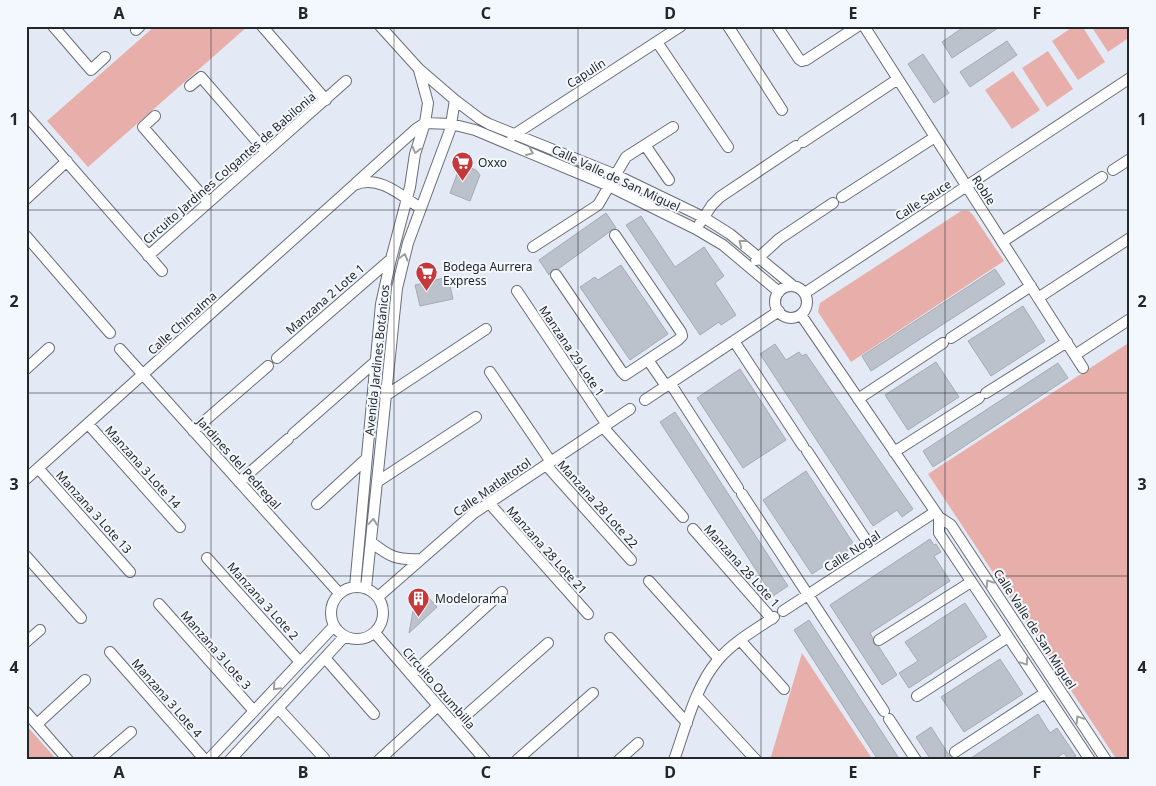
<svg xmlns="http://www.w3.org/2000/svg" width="1156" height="786" font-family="'Noto Sans',sans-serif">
<rect width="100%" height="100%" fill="#e3eaf5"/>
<path fill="#e8afaa" d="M155 26H248L88 167 47 121Z
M1074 26H1082L1105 62 1078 80 1052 41Z
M1091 26H1130V37L1108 52Z
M1048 51 1073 89 1047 107 1022 68Z
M1013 71 1040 110 1012 129 985 90Z
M961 211H969L973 215 1004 261 851 362 818 312 820 303Z
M1130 342V760H1117L928 474Z
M802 653 873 760H770Z
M26 725 57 760H26Z"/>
<path fill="#bbc2cc" stroke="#a4abb5" d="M965 26H1001L952 58 942 42Z
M1007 41 1017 55 970 87 960 72Z
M923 54 949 93 934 103 908 64Z
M461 164 476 170 480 175 470 201 450 193Z
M606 213 616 228 611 230 608 233 558 269 552 270 549 275 539 260Z
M641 216 675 267 704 247 724 276 715 283 736 315 721 325 719 322 700 335 626 225Z
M621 265 668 334 630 360 580 287 595 277 598 280Z
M995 269 1005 284 871 371 862 356Z
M448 277 453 299 420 306 415 285Z
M1023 306 1045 341 991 376 968 341Z
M775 344 786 360 799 352 802 356 806 354 913 509 902 517 897 510 873 526 760 354Z
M936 362 959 397 908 430 885 395Z
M1058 363 1068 378 933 467 923 451Z
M740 369 786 440 743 468 697 398Z
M675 412 788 586 773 596 660 422Z
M806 471 855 546 812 574 763 500Z
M930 539 934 545 936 544 941 552 934 556 950 581 870 633 873 638 874 644 879 647 897 675 882 685 830 605Z
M428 597 437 607 409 633 413 611Z
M965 603 987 637 909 688 899 673 918 661 905 642Z
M809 620 900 760H878L794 630Z
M1000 659 1023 694 964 732 941 697Z
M1038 714 1050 733 1057 728 1076 756 1069 760 1064 753 1053 760H968Z
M931 727 949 755 952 760H931L916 737Z"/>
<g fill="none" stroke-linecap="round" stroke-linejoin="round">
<defs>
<path id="minor" d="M53 26 91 70 105 57
M262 26 326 100
M728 26 782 110
M777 26 799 59 802 61 806 60 858 26
M864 26 1083 368
M136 30 140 26
M657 42 728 147
M190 86 201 77 266 152
M455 100 480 119 489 124 616 175 703 217 730 234 792 285
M26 115 162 271
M155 116 143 127 208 202
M512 136 681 26
M803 142 898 79
M645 145 669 180
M1113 170 1130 159
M356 183 416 129 425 123 451 124 475 130 609 186 696 229 723 245 779 292
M842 197 935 137
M26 199 67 161
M700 223 712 205 720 197 796 146
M26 236 110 333
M1002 242 1102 177
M533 247 598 205 626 157 673 127
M148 256 346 81
M756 260 779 239 833 203
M556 275 622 372 625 375 678 340 682 336 681 332 615 235
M775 302a16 16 0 1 1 32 0a16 16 0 1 1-32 0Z
M517 291 607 425
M805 293 1130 78
M1038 298 1130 238
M801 315 939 517 951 525 1106 760
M951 338 1031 286
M734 341 803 446
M120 349 339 593
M1075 355 1130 319
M277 358 391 259
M648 360 666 386
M26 369 49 348
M490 372 551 462
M670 383 738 488
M986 393 1067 342
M385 396 486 329
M858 399 943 343
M645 400 779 311
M88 424 180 527
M603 427 683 517
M193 431 268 366
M293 434 376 361
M807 451 874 552
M894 452 979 398
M546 465 631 560
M38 468 130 572
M26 479 354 185C378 174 401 195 420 208
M239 482 288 439
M377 482 476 417
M742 494 884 711
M489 503 588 614
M317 504 366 459
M939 517V533L1090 760
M693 529 772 619
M371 542C390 557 396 560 420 559
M26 556 81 618
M207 558 300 662
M649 581 719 659
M331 613a26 26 0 1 1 52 0a26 26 0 1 1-52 0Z
M355 587 381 304 391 259 410 187 415 154 425 123 428 103 419 70
M366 588 397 288 408 243 450 130 455 100 419 69 380 26
M378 597 474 513 630 409
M159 604 254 711
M783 611 935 512
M375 633 485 760
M610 638 687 723
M740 640 784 689
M879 640 971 582
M26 642 40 630
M110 652 205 760
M325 658 374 714
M411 675 502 592
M697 696 756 760
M917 696 1008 637
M278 708 324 758
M26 712 68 760
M889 719 916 760
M37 724 85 680
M455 725 548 643
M955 752 1045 693
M98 760 131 732
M208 760 334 626
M230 760 344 637
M379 760 438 706
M517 760 593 693
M619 760 638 743
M674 760C686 727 695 687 718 660 733 642 755 630 774 617"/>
</defs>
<use href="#minor" stroke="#686e77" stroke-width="12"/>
<use href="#minor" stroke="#fff" stroke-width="10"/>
</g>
<defs><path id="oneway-chevron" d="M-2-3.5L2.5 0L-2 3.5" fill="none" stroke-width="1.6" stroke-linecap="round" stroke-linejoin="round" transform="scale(1.25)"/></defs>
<g stroke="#9c9e9f">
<use href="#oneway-chevron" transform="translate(416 150) rotate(105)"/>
<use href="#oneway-chevron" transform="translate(530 152) rotate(23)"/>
<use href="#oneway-chevron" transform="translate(742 243) rotate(-142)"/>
<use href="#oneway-chevron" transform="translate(404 257) rotate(-74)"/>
<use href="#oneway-chevron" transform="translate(373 522) rotate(-85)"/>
<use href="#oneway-chevron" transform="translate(989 583) rotate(-123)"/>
<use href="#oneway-chevron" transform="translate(1025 662) rotate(56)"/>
<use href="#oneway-chevron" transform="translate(276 687) rotate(133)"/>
<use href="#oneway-chevron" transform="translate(1079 719) rotate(-123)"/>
</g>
<path fill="none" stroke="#24272a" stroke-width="1" stroke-opacity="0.55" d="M211 26V760M394 26V760M578 26V760M761 26V760M945 26V760M26 210H1130M26 393H1130M26 576H1130"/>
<defs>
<symbol id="supermarket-pin" viewBox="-11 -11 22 30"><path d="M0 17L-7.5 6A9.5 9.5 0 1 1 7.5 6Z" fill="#c7383a" stroke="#f3f7fe"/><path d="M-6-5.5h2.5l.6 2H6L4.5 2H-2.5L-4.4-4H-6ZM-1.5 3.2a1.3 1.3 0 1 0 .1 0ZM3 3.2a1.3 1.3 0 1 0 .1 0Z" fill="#fff"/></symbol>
<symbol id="building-pin" viewBox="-11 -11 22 30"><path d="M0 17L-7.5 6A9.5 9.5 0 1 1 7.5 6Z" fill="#c7383a" stroke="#f3f7fe"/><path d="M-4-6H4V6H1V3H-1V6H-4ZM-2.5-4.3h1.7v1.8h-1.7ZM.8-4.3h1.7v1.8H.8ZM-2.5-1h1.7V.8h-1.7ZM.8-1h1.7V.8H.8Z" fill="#fff"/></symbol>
</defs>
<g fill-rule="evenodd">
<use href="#supermarket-pin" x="450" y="150" width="25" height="34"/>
<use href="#supermarket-pin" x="414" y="260" width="25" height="34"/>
<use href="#building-pin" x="406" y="586" width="25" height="34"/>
</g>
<g text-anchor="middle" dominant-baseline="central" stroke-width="4" stroke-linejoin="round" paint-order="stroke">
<g font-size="12" fill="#24272a" stroke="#f3f7fe">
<text transform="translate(586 73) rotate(-33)">Capulín</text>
<text transform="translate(229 168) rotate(-41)">Circuito Jardines Colgantes de Babilonia</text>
<text transform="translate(616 178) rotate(25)">Calle Valle de San Miguel</text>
<text transform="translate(984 190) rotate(57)">Roble</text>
<text transform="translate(923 200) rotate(-33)">Calle Sauce</text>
<text transform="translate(325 299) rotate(-41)">Manzana 2 Lote 1</text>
<text transform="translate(182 323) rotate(-42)">Calle Chimalma</text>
<text transform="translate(572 351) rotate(56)">Manzana 29 Lote 1</text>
<text transform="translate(377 360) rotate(-84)">Avenida Jardines Botánicos</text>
<text transform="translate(239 463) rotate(48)">Jardines del Pedregal</text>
<text transform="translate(143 467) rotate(48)">Manzana 3 Lote 14</text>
<text transform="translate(492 487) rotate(-35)">Calle Matlaltotol</text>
<text transform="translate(598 504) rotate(48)">Manzana 28 Lote 22</text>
<text transform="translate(94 512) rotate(48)">Manzana 3 Lote 13</text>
<text transform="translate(547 550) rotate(48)">Manzana 28 Lote 21</text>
<text transform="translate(852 551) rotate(-33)">Calle Nogal</text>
<text transform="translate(742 566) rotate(48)">Manzana 28 Lote 1</text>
<text transform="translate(263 601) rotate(48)">Manzana 3 Lote 2</text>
<text transform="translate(1035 629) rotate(57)">Calle Valle de San Miguel</text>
<text transform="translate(216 650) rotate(49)">Manzana 3 Lote 3</text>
<text transform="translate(439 688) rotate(49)">Circuito Ozumbilla</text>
<text transform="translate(167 698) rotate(49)">Manzana 3 Lote 4</text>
</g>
<g font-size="12" fill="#24272a" stroke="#f3f7fe" text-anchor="start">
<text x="478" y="162">Oxxo</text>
<text x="443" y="266">Bodega Aurrera<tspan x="443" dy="14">Express</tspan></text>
<text x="435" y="598">Modelorama</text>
</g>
</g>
<rect width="1156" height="786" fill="none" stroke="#f3f7fe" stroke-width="55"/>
<rect x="28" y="28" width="1100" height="730" fill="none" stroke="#24272a" stroke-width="2"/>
<g font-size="16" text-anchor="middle" font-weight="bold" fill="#24272a">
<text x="119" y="19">A</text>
<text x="303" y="19">B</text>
<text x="486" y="19">C</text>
<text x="670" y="19">D</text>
<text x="853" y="19">E</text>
<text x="1037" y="19">F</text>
<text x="14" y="125">1</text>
<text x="1142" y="125">1</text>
<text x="14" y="307">2</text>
<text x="1142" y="307">2</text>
<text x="14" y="490">3</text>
<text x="1142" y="490">3</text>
<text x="14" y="673">4</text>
<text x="1142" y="673">4</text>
<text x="119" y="778">A</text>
<text x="303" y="778">B</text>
<text x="486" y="778">C</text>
<text x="670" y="778">D</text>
<text x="853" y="778">E</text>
<text x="1037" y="778">F</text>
</g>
</svg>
